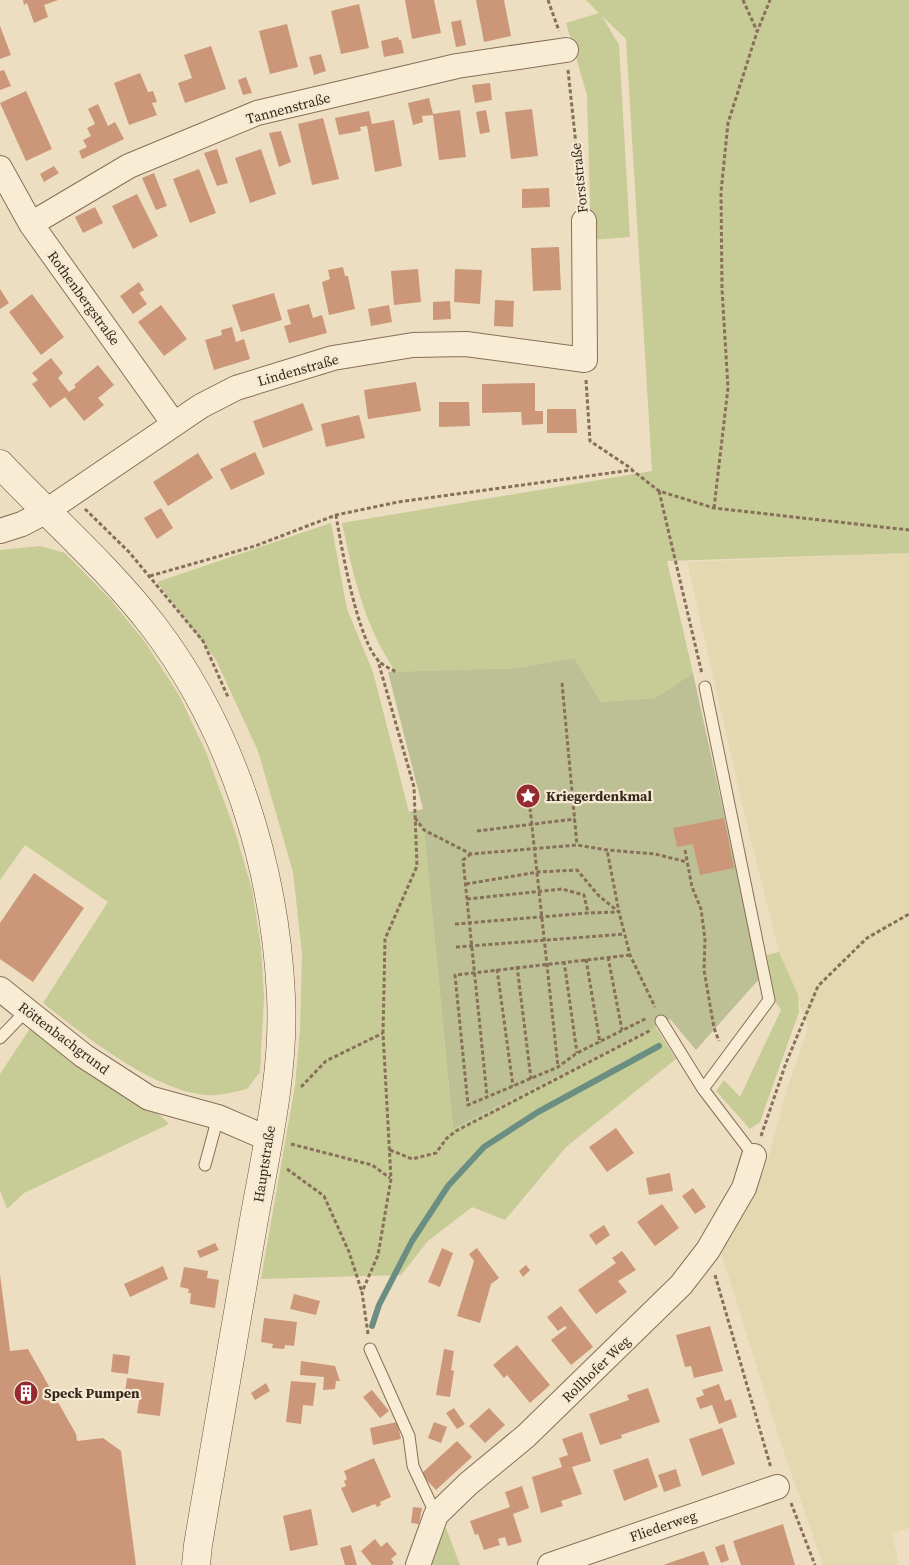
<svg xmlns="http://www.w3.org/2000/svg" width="909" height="1565" font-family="'Source Serif 4',serif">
<rect width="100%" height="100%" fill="#eddec2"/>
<path fill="#e3d8af" d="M909 553V1528L892 1534 899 1565H823L778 1435 721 1252 766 1166 787 1089 808 1028 796 992 779 952 748 829 687 562Z"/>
<path fill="#c7cb96" d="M586 0H909V553L667 561 693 673 655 698 601 702 574 658 517 668 396 672C365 628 353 575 342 523L652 471 626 39 602 16 619 45 630 237 591 240 587 95 566 23 599 13Z
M331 523 347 609 373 672 409 812 424 830 453 1129 655 1026 676 1059 566 1147 505 1220 472 1207 428 1241 401 1275 261 1279 295 1086 300 1029 302 954 293 872 258 751 216 660 157 582Z
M40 546 65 553 110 599 145 642 179 695 206 752 234 828 252 889 261 947 264 998 260 1072 247 1089C237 1091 227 1094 217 1095 163 1099 83 1035 43 1003L108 902 25 845 0 880V550Z
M779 952 798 995 799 1012 760 1122 750 1129 716 1091 724 1080 740 1097 781 1010 773 998 767 955Z
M31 1027 87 1074 152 1108 169 1124 24 1193 7 1209 0 1190V1074Z
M446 1528 460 1565H429V1559Z"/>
<path fill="#bdc095" d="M574 658 601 702 655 698 693 673 760 978 696 1050 670 1019 453 1129 424 830 409 812 423 809 388 672 517 668Z"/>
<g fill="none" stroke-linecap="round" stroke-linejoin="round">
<path stroke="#6b8e83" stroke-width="6" d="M372 1326 379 1305 412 1241 448 1186 484 1147 538 1112 659 1046"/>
</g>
<path fill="#cb9778" d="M23 0H58L44 5 48 17 34 23 27 3 24 5Z
M405 0H434L441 33 412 39Z
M476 0H504L511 36 484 42Z
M359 4 369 48 341 54 331 11Z
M461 20 466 45 456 47 451 22Z
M287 24 298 67 270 74 259 31Z
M0 26 11 55 0 59Z
M398 37 399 40H401L404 53 384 57 381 41Z
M211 46 226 89 185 103 178 83 192 78 184 55Z
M321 54 326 71 314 75 309 57Z
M4 70 11 86 0 90V71Z
M140 73 148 92 153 91 157 102 152 103 157 115 129 125 114 83Z
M246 77 252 93 243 95 238 80Z
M490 83 492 100 475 103 472 85Z
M26 91 52 149 26 161 0 103Z
M429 98 433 114 460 110 466 157 439 160 433 115 422 116 423 122 413 125 408 103Z
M98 104 108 126 115 122 124 139 82 159 79 151 87 147 83 140 91 136 87 128 95 124 88 109Z
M532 109 538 156 511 159 505 112Z
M486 110 490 132 480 134 476 112Z
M369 111 372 124 394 120 402 166 375 172 367 126 360 127 361 131 339 135 335 118Z
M323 118 339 179 312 185 298 124Z
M281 131 291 162 279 167 269 133Z
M217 149 228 183 217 186 204 153Z
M261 149 276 194 250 203 235 158Z
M54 166 59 173 44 182 40 174Z
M199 169 216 213 190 223 173 179Z
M154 173 167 206 156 210 142 178Z
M549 188 550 207 522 208V189Z
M137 194 158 236 133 249 112 206Z
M95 207 103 223 83 233 75 217Z
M559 247 561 290 533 291 531 248Z
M343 267 345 276H348L355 309 329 315 322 282 330 279 328 270Z
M418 269 421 302 394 305 391 271Z
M455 269 482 270 480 304 454 302Z
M139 282 144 290 139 293 147 304 133 314 120 296Z
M0 289 9 303 0 309Z
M274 293 282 320 241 332 232 305Z
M32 294 64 337 41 355 9 312Z
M495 300 514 301 513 327 494 326Z
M450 301 451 319 433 320V302Z
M309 304 313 318 322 315 327 333 289 343 284 326 291 324 287 310Z
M161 305 187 339 164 356 138 322Z
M389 305 392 322 371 326 368 309Z
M232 327 236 342 244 339 250 359 214 370 205 340 222 335 221 330Z
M51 358 63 373 58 378 69 392 76 387 74 385 98 365 114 385 98 398 104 405 84 421 65 397 50 408 32 384 38 380 32 373Z
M416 382 421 411 368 419 364 390Z
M535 383V411H543V424L522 425 521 412 482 413V384Z
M439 402H469L470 426 439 427Z
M303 403 313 430 263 448 253 421Z
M547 409H576L577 433H547Z
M359 415 365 438 326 447 321 424Z
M255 452 265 474 231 490 220 469Z
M198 453 213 478 168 506 153 482Z
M161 508 173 528 157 539 144 518Z
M724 818 734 868 700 875 693 844 677 847 673 828Z
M34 873 84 908 33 982 0 959V923Z
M616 1128 634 1153 607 1172 589 1147Z
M670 1173 673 1191 649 1195 646 1178Z
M693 1188 706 1207 695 1214 682 1196Z
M662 1204 679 1228 655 1246 637 1222Z
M604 1225 610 1235 596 1245 589 1235Z
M215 1243 219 1250 200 1258 197 1251Z
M442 1248 453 1253 440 1287 428 1282Z
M477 1248 499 1278 491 1284 480 1323 457 1316 474 1261 469 1254Z
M622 1251 636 1270 618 1281 627 1292 596 1314 578 1290 616 1263 612 1258Z
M526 1265 530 1270 523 1277 519 1271Z
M163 1266 168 1279 130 1297 124 1284Z
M184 1267 208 1271 207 1278 219 1280 215 1308 190 1304 191 1293H188L189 1289 180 1287Z
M0 1275 10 1351 28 1349 76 1434 77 1441 103 1438 121 1451 136 1565H0Z
M294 1294 320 1301 316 1315 290 1309Z
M561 1306 593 1347 571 1365 551 1340 567 1328 565 1326 558 1331 547 1317Z
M264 1318 297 1322 294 1346 285 1345 284 1349 272 1348 273 1344 261 1342Z
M710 1326 723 1371 694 1378 691 1366 685 1367 676 1335Z
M517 1345 550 1385 530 1403 507 1375 504 1378 493 1365Z
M444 1349 454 1351 451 1370 454 1371 450 1397 436 1395Z
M113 1354 130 1356 128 1374 111 1372Z
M301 1361 335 1366 340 1381H336L335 1389 323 1390 324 1377 300 1375Z
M127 1378 164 1383 160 1416 137 1413 140 1394 125 1392Z
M291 1381 316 1383 313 1406 303 1405 301 1424 286 1422Z
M266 1383 270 1391 255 1400 251 1393Z
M719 1384 725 1401 731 1399 737 1417 719 1424 712 1405 700 1409 696 1398 704 1395 702 1390Z
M648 1388 660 1422 621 1435 622 1438 600 1445 589 1414 629 1400 627 1395Z
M372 1390 389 1411 380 1418 363 1397Z
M454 1408 465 1424 457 1429 446 1413Z
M489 1408 505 1425 485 1443 469 1426Z
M397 1422 401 1439 373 1445 370 1428Z
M434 1422 447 1427 441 1443 428 1438Z
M722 1428 735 1464 702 1476 689 1439Z
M582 1432 591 1461 572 1467 582 1494 561 1501 563 1506 541 1513 532 1477 562 1467 559 1458 568 1455 562 1439Z
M457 1441 472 1457 436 1490 421 1474Z
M374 1458 391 1497 380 1502 381 1505 377 1507 375 1504 352 1513 341 1488 346 1486 344 1481 347 1479 344 1471Z
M648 1458 658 1487 624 1501 613 1470Z
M676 1469 681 1486 664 1492 658 1475Z
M522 1486 529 1508 513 1514 522 1542 508 1546 505 1537 498 1539 500 1545 484 1550 478 1534 475 1535 470 1521 510 1507 505 1492Z
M413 1507 422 1508 419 1524 411 1523Z
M311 1509 318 1545 290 1551 283 1516Z
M783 1524 795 1565H741L733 1541Z
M375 1539 381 1547 387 1542 397 1554 391 1559 394 1563 391 1565H372L361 1551Z
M724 1544 729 1560 721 1563 715 1547Z
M351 1545 357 1565H345L340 1548Z
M704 1551 709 1565H663Z"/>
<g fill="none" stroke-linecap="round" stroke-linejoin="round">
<defs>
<path id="service" d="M661 1021 703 1089 754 1156
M0 1038 27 1010
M703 1089 769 1000 705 687
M205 1165 218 1117
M370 1349 409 1436 413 1466 436 1515"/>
<path id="minor" d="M0 168 31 224 174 424
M31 224 129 166 257 113 457 66 566 50
M0 531 22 524 45 512 201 406 236 388 333 358 413 345 466 344 585 360 584 221
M0 989 84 1056 149 1098 218 1117 269 1139
M418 1565 436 1515 468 1484 526 1436 681 1285 708 1250 744 1188 754 1156
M550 1565 777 1487"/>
<path id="secondary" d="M0 464C51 518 109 568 154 627 233 731 275 867 281 996 285 1071 266 1151 253 1225 235 1331 216 1438 198 1545L196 1565"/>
</defs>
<use href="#service" stroke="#876f59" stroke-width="13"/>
<use href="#minor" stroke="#876f59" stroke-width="26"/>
<use href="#secondary" stroke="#68503d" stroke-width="29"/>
<path stroke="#876f59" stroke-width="3" stroke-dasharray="4 2.5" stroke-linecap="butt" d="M548 0 559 31
M743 0 757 31
M568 70 582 201
M586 380 590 441 632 469
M659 491 702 674
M714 508 728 388 722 289 721 192 728 123 757 32 770 0
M85 509 129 552 203 641 228 697
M336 515C341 545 358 644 380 662 384 666 391 669 396 672
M150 576 255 546 336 515 398 502 632 470 659 491 714 508 909 530
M562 683 577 845
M530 808 558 1067
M415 818 424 830 471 854 577 845 607 850 655 854 687 862
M477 831 575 819
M685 850 692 887 701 909 705 939 704 970 714 1028 719 1041
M471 854 463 860 487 1096
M466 884 538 872 577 870 599 896 619 912 630 955 655 1007
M467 899 562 889 584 895 588 913
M455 924 588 913 619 912 607 850
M456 947 624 934
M630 955 455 975 468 1105 558 1067 577 1053 647 1018
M608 957 622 1030
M586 959 600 1043
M564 961 577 1053
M517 966 531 1079
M497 969 513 1086
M301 1087 326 1061 383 1033
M761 1136 786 1063 818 986 867 938 909 914
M291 1144 372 1165 390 1178
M390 1150 412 1159 436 1153 447 1138 456 1131 651 1030
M287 1169 324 1196 349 1252 362 1292
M715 1275 771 1468
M368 1334 362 1292 378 1255 391 1179 383 1033 385 939 417 866 414 787 378 661
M791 1503 815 1565"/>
<use href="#service" stroke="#f8ecd5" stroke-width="11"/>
<use href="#minor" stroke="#f8ecd5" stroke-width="24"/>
<use href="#secondary" stroke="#f8ecd5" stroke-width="28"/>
</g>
<defs>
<symbol id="sight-disc" viewBox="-11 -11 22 22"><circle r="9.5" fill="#952a30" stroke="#f5e9d1"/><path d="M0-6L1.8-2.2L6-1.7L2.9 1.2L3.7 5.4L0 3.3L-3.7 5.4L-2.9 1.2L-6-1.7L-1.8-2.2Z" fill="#fff"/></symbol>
<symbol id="building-disc" viewBox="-11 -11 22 22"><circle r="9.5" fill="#952a30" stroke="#f5e9d1"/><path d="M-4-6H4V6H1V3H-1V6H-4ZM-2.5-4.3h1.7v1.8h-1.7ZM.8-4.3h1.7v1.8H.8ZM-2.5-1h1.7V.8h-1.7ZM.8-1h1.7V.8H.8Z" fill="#fff"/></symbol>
</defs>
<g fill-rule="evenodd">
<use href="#sight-disc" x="514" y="782" width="28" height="28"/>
<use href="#building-disc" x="12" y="1379" width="28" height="28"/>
</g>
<g text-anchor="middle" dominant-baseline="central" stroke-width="4.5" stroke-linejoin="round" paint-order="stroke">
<g font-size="14" fill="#37281d" stroke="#f5e9d1">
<text transform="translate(288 108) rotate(-15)">Tannenstraße</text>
<text transform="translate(579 178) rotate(-96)">Forststraße</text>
<text transform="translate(84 298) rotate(54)">Rothenbergstraße</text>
<text transform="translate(298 370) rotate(-16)">Lindenstraße</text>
<text transform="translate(64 1038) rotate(37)">Röttenbachgrund</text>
<text transform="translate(264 1164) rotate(-81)">Hauptstraße</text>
<text transform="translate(596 1369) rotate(-44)">Rollhofer Weg</text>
<text transform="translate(663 1526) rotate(-19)">Fliederweg</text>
</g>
<g font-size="14" font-weight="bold" fill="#37281d" stroke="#f5e9d1" text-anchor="start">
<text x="546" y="796">Kriegerdenkmal</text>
<text x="44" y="1393">Speck Pumpen</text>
</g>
</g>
</svg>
